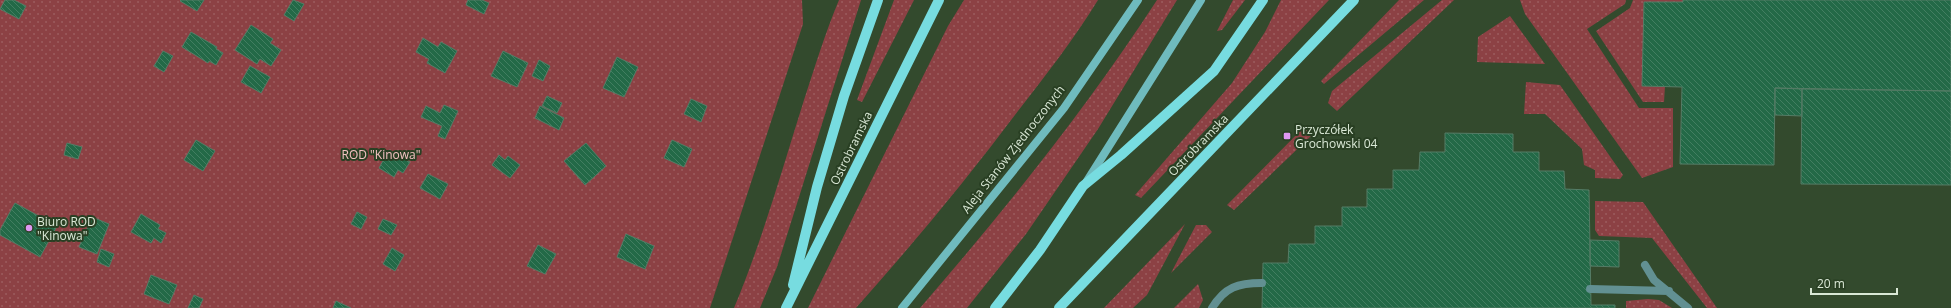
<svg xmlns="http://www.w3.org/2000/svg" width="1951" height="308" font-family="'Open Sans',sans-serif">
<defs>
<pattern id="grass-dots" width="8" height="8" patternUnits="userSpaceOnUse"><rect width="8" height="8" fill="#8c4144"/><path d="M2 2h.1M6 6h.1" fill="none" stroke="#9c5c5e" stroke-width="1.8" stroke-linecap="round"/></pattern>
<pattern id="building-back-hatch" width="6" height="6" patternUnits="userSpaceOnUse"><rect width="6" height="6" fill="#236947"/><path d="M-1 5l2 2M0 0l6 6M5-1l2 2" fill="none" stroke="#427e61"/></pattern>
</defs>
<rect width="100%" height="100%" fill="#334a2d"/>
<path fill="url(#grass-dots)" d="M0 0H802L803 24 710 308H0Z
M839 0H861L777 267 760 308H734C762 241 782 170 804 100 815 67 825 33 839 0Z
M894 0H914L862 102 857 100Z
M964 0H1098C1074 39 1046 75 1018 111 967 179 913 244 856 308H808L948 26Z
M1157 0H1177L1098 129 1026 234 967 308H920C1005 210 1086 109 1157 0Z
M1233 0H1245L1222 30 1217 31Z
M1281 0H1329L1141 198 1135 195 1232 83 1265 32Z
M1399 0H1424L1324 84 1321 81Z
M1442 0H1454L1337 111 1328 103 1332 91Z
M1520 0H1626L1625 4 1587 29 1639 108H1673V167L1642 178 1525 14Z
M1633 0H1683V2H1644L1642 86H1665L1664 102H1643L1596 31 1630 8Z
M1510 16 1545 64 1477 62 1478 37Z
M1526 82 1560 85 1623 175 1620 179 1595 178V170L1584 165 1582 149 1545 114H1524Z
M1306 125 1313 134 1234 210 1227 205Z
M1595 201 1643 202 1717 308H1707L1652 238 1599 236 1595 230Z
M1185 224 1147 295 1133 308H1104Z
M1196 225H1206L1212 232 1171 273Z
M1198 284 1203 300 1199 308H1174Z
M1648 299 1659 300 1672 308H1626V301Z"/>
<path fill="url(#building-back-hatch)" stroke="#557c66" d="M5 0H14L26 6 19 19 0 9Z
M181 0H204L197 11 180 1Z
M293 0 304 4 294 21 284 15Z
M468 0H482L489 3 484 14 466 5Z
M1683 0H1951V91L1775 88 1774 165 1680 164 1682 87 1642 86 1644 2H1683Z
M251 25 273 39 270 43 281 50 271 66 260 59 257 64 235 50Z
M191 32 217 47 216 49 223 53 216 65 209 61 208 63 182 47Z
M423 38 438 47 441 42 457 51 445 73 427 63 429 59 416 52Z
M163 51 173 56 164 72 154 66Z
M503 51 528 63 517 87 491 76Z
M617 57 638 67 624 97 603 88Z
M539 60 550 66 543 81 532 76Z
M250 66 270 77 261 93 241 82Z
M1775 88 1802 89V116L1775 115Z
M1802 89 1951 91V185L1801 184Z
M547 96 562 103 557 113 542 106Z
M691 99 707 106 701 122 684 114Z
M444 105 458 111 445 139 438 136 442 126 421 117 426 106 440 113Z
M540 106 564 118 559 130 535 118Z
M1445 133 1513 134V152H1539V171H1564L1565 189 1589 190 1591 305H1615V308H1262L1263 263H1288L1289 244H1315V226H1342V207H1367V189H1393V170H1419L1420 152H1445Z
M196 140 215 151 203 171 184 160Z
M672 140 692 149 684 167 664 158Z
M67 143 82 147 78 159 64 155Z
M586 143 606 166 585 185 564 161Z
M389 150 410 162 403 173 398 170 394 177 379 168Z
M499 155 505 160 508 156 520 165 510 178 492 165Z
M428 174 448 184 440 199 420 188Z
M15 203 57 226 40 257 0 235V230Z
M357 212 367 217 361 229 351 224Z
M141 214 160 225 158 229 166 233 161 243 154 238 151 243 131 232Z
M92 217 109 224 97 254 79 247Z
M383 219 397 225 391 235 378 229Z
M626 234 654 246 645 269 617 257Z
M1590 240 1619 241V267L1590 266Z
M538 245 556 254 545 274 527 266Z
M392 248 404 255 395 271 383 264Z
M101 249 114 254 109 267 97 262Z
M151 275 177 285 169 304 144 294Z
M194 295 203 299 199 308H188Z
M336 301 351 308H333Z"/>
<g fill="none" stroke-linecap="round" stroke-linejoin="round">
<path stroke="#629092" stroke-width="8" d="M1645 265 1654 280 1688 308
M1590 289 1669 291
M1212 308C1225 287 1238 283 1262 283"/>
<path stroke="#6fbbbe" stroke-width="8" d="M1087 181 1201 0
M902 308 1064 108 1138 0"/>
<path stroke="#77dce0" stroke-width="10" d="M793 285 817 187 844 96 878 0
M786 308 939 0
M995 308 1040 250 1083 186 1121 155 1214 71 1263 0
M1059 308 1354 0"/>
</g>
<g fill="#df98f2" stroke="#293f23" stroke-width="1.5">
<rect x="1283" y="132" width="8" height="8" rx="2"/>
<circle cx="29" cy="228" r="4"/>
</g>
<g text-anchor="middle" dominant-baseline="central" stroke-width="4" stroke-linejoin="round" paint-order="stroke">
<g font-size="12" fill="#dae8d6" stroke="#293f23" text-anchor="start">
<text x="1295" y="129">Przyczółek<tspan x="1295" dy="14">Grochowski 04</tspan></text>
<text x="37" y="221">Biuro ROD<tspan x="37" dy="14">"Kinowa"</tspan></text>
</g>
<g font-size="12" fill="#dae8d6" stroke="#293f23">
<text transform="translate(1198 145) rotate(-46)">Ostrobramska</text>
<text transform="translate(851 148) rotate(-64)">Ostrobramska</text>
<text transform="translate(1013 149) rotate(-52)">Aleja Stanów Zjednoczonych</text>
</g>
<g font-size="12" fill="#f3c1c1" stroke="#293f23">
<text x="381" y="154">ROD "Kinowa"</text>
</g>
</g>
<path d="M1811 288v6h86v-6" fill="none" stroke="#dae8d6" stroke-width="2"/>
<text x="1817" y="288" font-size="12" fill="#dae8d6" stroke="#293f23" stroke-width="3" paint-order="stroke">20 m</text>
</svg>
